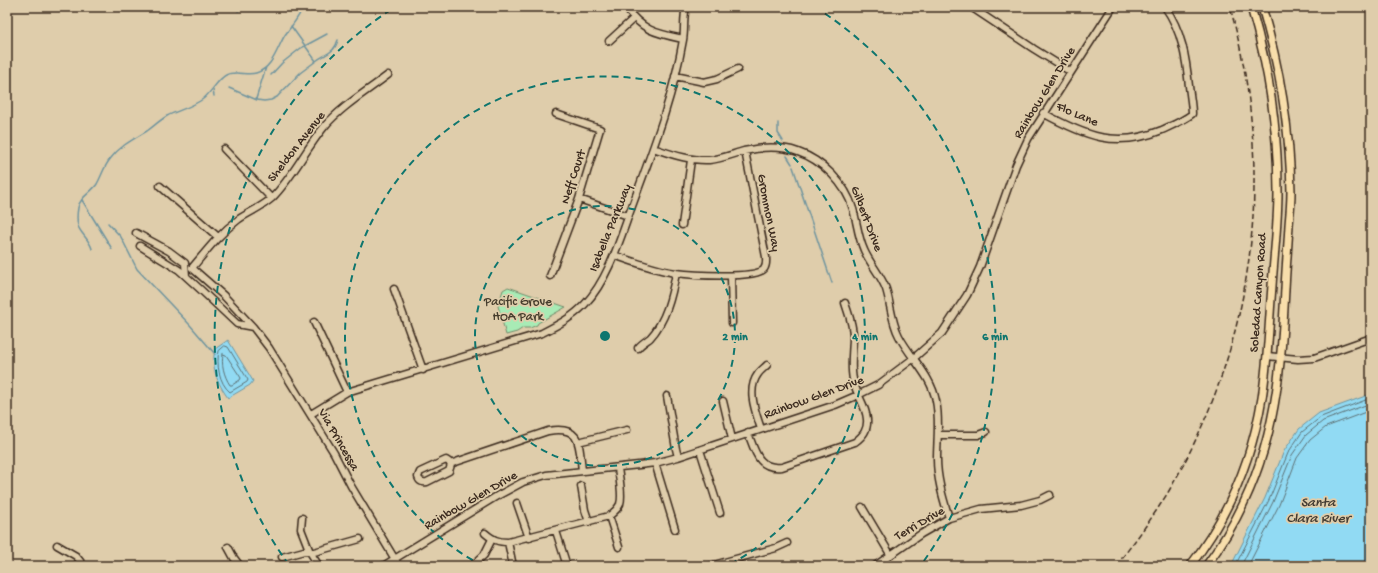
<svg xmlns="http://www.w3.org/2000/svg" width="1378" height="573" font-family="'Gochi Hand',sans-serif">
<rect width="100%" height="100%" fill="#dfcdab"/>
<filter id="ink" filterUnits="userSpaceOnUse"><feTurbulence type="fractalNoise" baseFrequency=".025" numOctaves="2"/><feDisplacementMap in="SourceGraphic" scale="8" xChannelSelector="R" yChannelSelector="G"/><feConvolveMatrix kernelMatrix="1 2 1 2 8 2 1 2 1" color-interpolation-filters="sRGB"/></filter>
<g filter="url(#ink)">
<path fill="#a8ebb5" stroke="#728a6a" d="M508 287 511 288 566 307 538 323 537 325 530 328H523L517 332 506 335 498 306 503 290Z"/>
<path fill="#91daf3" stroke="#6f949e" d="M228 340 253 381 250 385 228 398C217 382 211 369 215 349Z
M1371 394V566H1231L1265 498 1284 451 1299 429 1319 413Z"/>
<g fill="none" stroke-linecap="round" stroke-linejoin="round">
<path stroke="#5d7073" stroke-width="1" d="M225 346 228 347 248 380 247 382 230 392C219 383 216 364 219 351Z
M223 354 226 355 241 378 240 380 232 385H230C224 376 221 364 223 354Z
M1235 566 1269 500 1288 453 1302 432 1321 417 1371 398
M1241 566 1273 502 1292 455 1306 435 1323 421 1371 403
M1248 566 1279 505 1297 458 1310 440 1326 427 1371 410"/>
<path stroke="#6f949e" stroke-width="1.5" d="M238 11 242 7
M316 61C326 53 334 54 338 40
M271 75 282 63 301 48 327 34
M229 88 257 100 264 101 271 100 277 97 300 73 316 61 291 26
M213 90 214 96
M256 99 266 67
M778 123V133L783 141
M787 156 792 164
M793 167 832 283
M82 200 112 249
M108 223 121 237 137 269 190 325 215 354
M92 249C90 240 80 233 78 226 77 221 77 213 78 208 79 198 92 192 97 184 102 175 104 166 111 158 121 145 134 139 147 131 154 126 160 120 167 116 179 110 192 107 203 99 211 93 218 79 226 75 235 70 247 76 256 73 273 68 277 48 285 35 291 26 299 18 303 7"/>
<defs>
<path id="minor" d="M625 7C643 31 655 33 683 39
M971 7 1034 49 1071 72
M609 41 633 19
M388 75C366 92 342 106 324 127 305 150 293 177 272 198 262 207 249 212 239 219 220 233 207 250 192 268L224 296 253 327 269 348 334 453 351 486 399 566
M675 76 704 82 717 79 738 69
M1043 113C1085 136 1116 149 1162 130 1173 125 1183 121 1192 114 1192 105 1190 96 1189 86 1186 58 1182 31 1165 7
M653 148C671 154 690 161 709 160 721 159 733 154 744 151 761 147 781 146 798 152 822 160 846 184 853 209 857 222 858 237 864 250 870 264 881 275 886 289 891 305 891 321 899 336 911 359 931 375 936 401 940 420 937 440 937 459 937 479 943 498 949 518
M224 149 271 198
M160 186 218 237
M579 199 628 216
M682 225 691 160
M136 233 169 251 185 263 186 276
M140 246 179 270 201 290 237 324 253 327
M614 255C634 262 655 270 676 273 690 275 756 279 764 269 767 265 766 261 766 257L745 151
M550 276 579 199 600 129 556 114
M731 276 732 323
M394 289 423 370
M314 322 347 392
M638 348C641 344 646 341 650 338 666 321 672 295 676 273
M1267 356 1298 359 1314 358 1371 338
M667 396 676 449 678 457
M723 401 732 439
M311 414 347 392 542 333C558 325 573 317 585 304 608 280 620 239 631 209 651 154 673 98 683 40 685 29 683 18 686 7
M761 429C756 413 746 390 758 374 760 371 764 368 767 365
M748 433C755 451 758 470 782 467L855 442C863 436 868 430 867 419 866 405 855 393 853 379 850 365 853 350 853 336 853 324 848 313 845 303
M938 435H978L986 432
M578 442 627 430
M700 450 720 513
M446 460 449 462 451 465 449 471 427 482C422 483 419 481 418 477L420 472Z
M655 463 675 529
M450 464 548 431C582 425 579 445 582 471
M581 486 585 510 589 522
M517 503 529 538
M862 507 890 554
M609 516 619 547
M302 518 301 529 310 552 319 566
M556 531 567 566
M485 533C493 540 498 542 508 542L609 516C613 513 618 509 620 504 623 495 619 477 618 468
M508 542 513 566
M57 545 76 556 84 566
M228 547 234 558 240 566
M282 557 304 551 314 552 360 539
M383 566 497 496 523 482 546 475 639 465 655 463 678 457 835 405 858 395 878 385 914 358 942 333 967 295 980 267 1016 165 1028 139 1113 7
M472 566 484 555 492 539
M710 566 776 548 787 543
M875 566 921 534 949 518 981 509 1021 505 1040 500 1050 495"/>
<path id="major" d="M1190 566C1228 517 1252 459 1262 398 1268 361 1269 323 1272 286 1274 255 1278 223 1278 192 1278 128 1269 68 1251 7
M1206 566C1241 519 1264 463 1274 406 1281 367 1283 328 1285 289 1286 267 1288 246 1289 225 1290 214 1291 203 1291 192 1290 128 1280 68 1262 7"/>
</defs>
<use href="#minor" stroke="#3b2a1e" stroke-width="9"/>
<use href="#major" stroke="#3b2a1e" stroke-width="10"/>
<use href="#minor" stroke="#dfcdab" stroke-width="6"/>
<use href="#major" stroke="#f8deab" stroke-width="7"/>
<path stroke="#3b2a1e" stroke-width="1.5" stroke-dasharray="6 3" stroke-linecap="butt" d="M1116 566C1135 541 1154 516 1170 489 1256 340 1276 173 1230 7"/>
</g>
</g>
<g fill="none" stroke="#0f766e" stroke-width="2" stroke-dasharray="7 5">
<circle cx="605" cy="336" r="130"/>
<path d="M483 566A260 260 0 1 1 727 566"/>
<path d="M289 565A390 390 0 0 1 395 7M815 7A390 390 0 0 1 921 565"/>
</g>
<g text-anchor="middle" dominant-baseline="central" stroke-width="3.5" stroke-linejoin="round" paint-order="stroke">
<g font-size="13" fill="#3b2a1e" stroke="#dfcdab">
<text transform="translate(1045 93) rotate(-58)">Rainbow Glen Drive</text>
<text transform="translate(1077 115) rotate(23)">Flo Lane</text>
<text transform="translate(297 147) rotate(-52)">Sheldon Avenue</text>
<text transform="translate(574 177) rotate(-72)">Neff Court</text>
<text transform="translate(768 213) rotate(79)">Grommon Way</text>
<text transform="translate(866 219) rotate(69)">Gilbert Drive</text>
<text transform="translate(611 228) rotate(-68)">Isabella Parkway</text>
<text transform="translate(1259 293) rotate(-86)">Soledad Canyon Road</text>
<text transform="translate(814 398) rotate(-20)">Rainbow Glen Drive</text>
<text transform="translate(338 440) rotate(60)">Via Princessa</text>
<text transform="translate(471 501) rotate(-30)">Rainbow Glen Drive</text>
<text transform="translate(920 524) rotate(-30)">Terri Drive</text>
</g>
<g font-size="13" fill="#463d2d" stroke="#dfcdab">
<text x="518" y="302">Pacific Grove<tspan x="518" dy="15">HOA Park</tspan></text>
</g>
<g font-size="14" font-style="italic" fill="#443c33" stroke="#dfcdab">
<text x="1318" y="503">Santa<tspan x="1318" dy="16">Clara River</tspan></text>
</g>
</g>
<circle cx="605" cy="336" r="6" fill="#0f766e" stroke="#dfcdab" stroke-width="2"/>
<g font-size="12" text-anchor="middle" font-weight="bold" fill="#0f766e" stroke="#dfcdab" stroke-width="3.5" stroke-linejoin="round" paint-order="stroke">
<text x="735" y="340">2 min</text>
<text x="865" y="340">4 min</text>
<text x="995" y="340">6 min</text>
</g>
<rect width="1378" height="573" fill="none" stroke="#dfcdab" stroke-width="24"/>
<rect x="12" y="12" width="1354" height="549" fill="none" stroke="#3b2a1e" stroke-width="1.5" filter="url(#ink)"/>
</svg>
